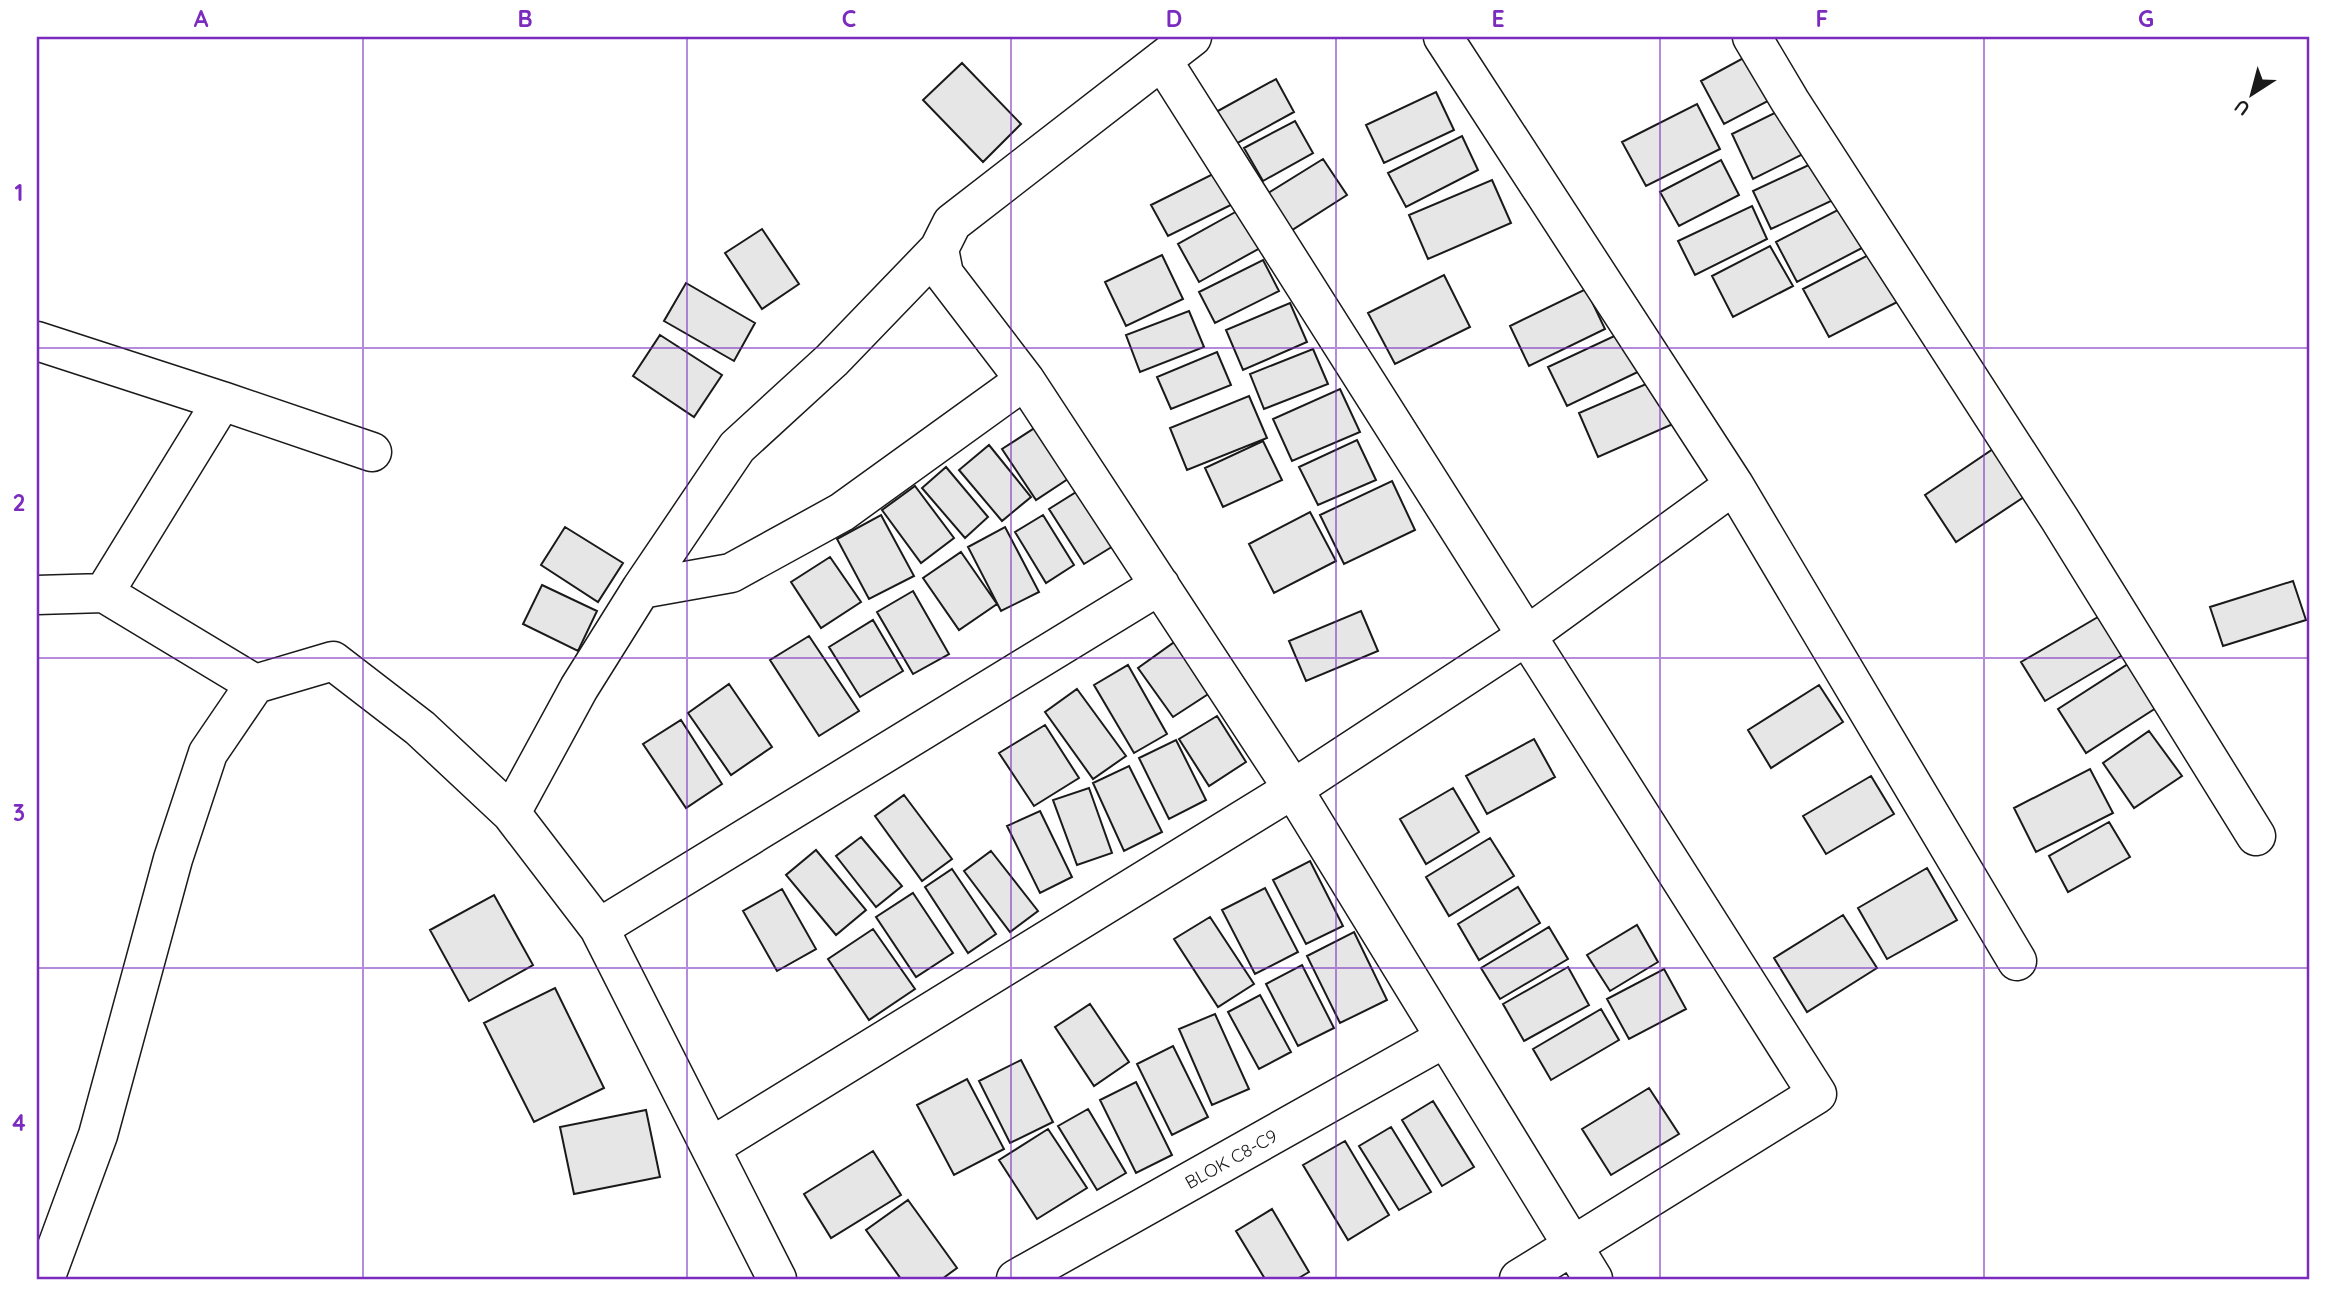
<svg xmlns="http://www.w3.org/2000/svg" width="2347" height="1316" font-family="Quicksand,sans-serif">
<rect width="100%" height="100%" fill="#fff"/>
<path fill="#e6e6e6" stroke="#1a1a1a" stroke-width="2" d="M1760 49 1783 93 1724 124 1701 81Z
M962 63 1021 124 983 162 923 100Z
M1276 79 1294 112 1234 145 1216 112Z
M1436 92 1454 130 1384 163 1366 125Z
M1797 102 1819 146 1753 179 1732 134Z
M1697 104 1720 149 1646 186 1622 142Z
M1295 121 1313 153 1263 181 1244 148Z
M1462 136 1478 170 1406 207 1388 173Z
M1828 156 1846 194 1771 229 1753 191Z
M1323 159 1347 195 1289 232 1265 195Z
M1721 160 1739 195 1679 226 1660 192Z
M1225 168 1241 200 1168 236 1151 205Z
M1492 180 1511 223 1428 259 1409 215Z
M1861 198 1881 238 1797 282 1776 242Z
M1752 206 1767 239 1695 275 1678 241Z
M1239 210 1260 248 1199 282 1178 244Z
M762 229 799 284 762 309 725 253Z
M1770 246 1793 286 1733 317 1712 276Z
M1882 248 1907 297 1829 337 1803 289Z
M1162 255 1183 299 1126 326 1105 282Z
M1263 260 1279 291 1215 323 1199 292Z
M1444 275 1470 327 1395 364 1368 313Z
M686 283 755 323 734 361 664 321Z
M1586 289 1605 329 1529 366 1510 326Z
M1290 303 1307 342 1243 370 1226 330Z
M1189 311 1204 347 1140 372 1126 335Z
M1625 331 1644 369 1567 406 1548 367Z
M660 335 722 375 694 417 633 376Z
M1313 349 1328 384 1264 409 1250 374Z
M1217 352 1231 385 1171 409 1157 377Z
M1653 381 1673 424 1598 457 1579 413Z
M1340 389 1360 432 1292 461 1273 419Z
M1249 396 1267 438 1187 470 1170 428Z
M1047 420 1080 471 1036 500 1002 449Z
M1357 440 1376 480 1318 505 1299 467Z
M1263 441 1282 480 1223 507 1205 468Z
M2002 443 2033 491 1956 542 1925 495Z
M989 445 1031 497 1002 521 959 470Z
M946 467 988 517 965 538 922 488Z
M1392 481 1415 530 1344 564 1320 515Z
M1089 484 1123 540 1084 564 1049 509Z
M915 486 954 538 921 563 882 510Z
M1310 512 1336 561 1274 593 1249 544Z
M881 515 914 576 869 599 837 539Z
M1043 515 1074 565 1046 583 1015 532Z
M565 527 623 563 598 602 541 565Z
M1005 527 1039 592 1001 611 968 547Z
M961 552 997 604 959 630 923 578Z
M830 557 861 602 821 628 791 582Z
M2293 581 2306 620 2223 646 2210 607Z
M542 585 597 611 578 651 523 624Z
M913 591 949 654 913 674 877 612Z
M1361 611 1378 651 1306 681 1289 641Z
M2103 614 2126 653 2045 701 2021 662Z
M873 620 903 671 860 697 829 647Z
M809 636 859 711 819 736 770 660Z
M1180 638 1216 689 1173 717 1138 668Z
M2128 664 2156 708 2086 753 2058 709Z
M1128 665 1167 734 1134 753 1094 685Z
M729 684 772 747 731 775 688 713Z
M1819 685 1843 722 1771 768 1748 730Z
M1077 689 1126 756 1093 779 1045 712Z
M1217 716 1246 762 1209 786 1179 739Z
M681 720 722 784 686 808 643 744Z
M1045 725 1079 778 1034 806 999 753Z
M2149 731 2182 776 2134 808 2103 763Z
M1534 739 1555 777 1487 814 1466 776Z
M1176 740 1206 800 1169 819 1139 758Z
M1129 766 1162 832 1124 851 1093 783Z
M2090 769 2113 813 2036 852 2014 808Z
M1871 776 1894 814 1826 854 1803 816Z
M1089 788 1112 853 1077 865 1053 800Z
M1453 788 1479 832 1426 864 1400 819Z
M904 795 952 859 922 881 875 816Z
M1040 811 1072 877 1040 893 1007 826Z
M2109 822 2130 857 2068 892 2049 856Z
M861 837 902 886 876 907 836 856Z
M1490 838 1514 876 1449 916 1426 877Z
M816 850 866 910 836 935 786 875Z
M991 851 1038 911 1010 932 964 871Z
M1310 861 1343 926 1306 944 1273 880Z
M1927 868 1957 920 1887 959 1858 908Z
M952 869 996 934 968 953 925 887Z
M1518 887 1540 923 1479 960 1458 924Z
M1265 888 1298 952 1255 974 1222 910Z
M782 889 816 949 777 971 743 911Z
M913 893 953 953 916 977 876 917Z
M494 895 533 965 469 1001 430 930Z
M1843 915 1877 968 1807 1012 1774 958Z
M1210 917 1254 984 1218 1007 1174 939Z
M1637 925 1658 962 1610 991 1587 955Z
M1549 927 1568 959 1500 999 1481 968Z
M873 929 915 989 869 1020 828 959Z
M1354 932 1387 1000 1340 1023 1307 956Z
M1302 965 1334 1028 1298 1046 1266 984Z
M1568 967 1589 1005 1524 1041 1503 1004Z
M1664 969 1686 1009 1629 1039 1607 999Z
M555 988 604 1088 534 1122 484 1023Z
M1260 995 1291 1052 1259 1069 1228 1012Z
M1090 1004 1129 1062 1094 1086 1055 1027Z
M1601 1009 1619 1040 1551 1080 1533 1049Z
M1215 1014 1249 1089 1212 1105 1179 1029Z
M1173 1046 1208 1117 1172 1135 1137 1064Z
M1021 1060 1053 1122 1010 1143 979 1081Z
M967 1079 1004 1149 954 1175 917 1105Z
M1136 1082 1172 1155 1136 1173 1100 1100Z
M1649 1088 1679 1134 1611 1175 1582 1129Z
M1433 1101 1474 1167 1442 1186 1402 1120Z
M1088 1109 1126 1173 1097 1190 1058 1126Z
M646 1110 660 1177 574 1194 560 1127Z
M1391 1127 1431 1192 1399 1210 1359 1146Z
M1048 1129 1087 1188 1037 1219 999 1160Z
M1345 1141 1389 1215 1348 1240 1303 1165Z
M873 1151 901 1195 831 1238 804 1194Z
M908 1200 957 1268 942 1279H901L866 1230Z
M1272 1209 1309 1272 1297 1279H1265L1236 1231Z"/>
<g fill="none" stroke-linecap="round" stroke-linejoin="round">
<defs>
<path id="minor" d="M1192 37 952 223 939 249 944 274 1025 380 1293 789 1593 1279
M1443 37 1734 485 2017 961
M1752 37 1790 101 2059 518 2256 836
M1162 60 1817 1094 1519 1279
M37 341 222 401
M641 589 737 447 832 360 939 249
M104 593 222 401 372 452
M37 595 104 593 255 684
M511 813 579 688 641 589 731 573 842 512 1025 380
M599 928 1160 585
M711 1147 1293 789 1525 637 1734 485
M45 1279 98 1135 173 859 208 753 255 684 333 661 420 728 511 813 599 928 777 1279
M1016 1279 1445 1038"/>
</defs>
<use href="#minor" stroke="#1a1a1a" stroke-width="41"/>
<use href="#minor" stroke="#fff" stroke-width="38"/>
</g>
<path fill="none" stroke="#7b2cbf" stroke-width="2" stroke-opacity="0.55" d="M363 37V1279M687 37V1279M1011 37V1279M1336 37V1279M1660 37V1279M1984 37V1279M37 348H2310M37 658H2310M37 968H2310"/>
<g text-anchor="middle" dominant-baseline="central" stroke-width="5" stroke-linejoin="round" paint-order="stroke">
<g font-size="18" fill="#1a1a1a" stroke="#fff">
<text transform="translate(1231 1159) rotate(-29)">BLOK C8-C9</text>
</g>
</g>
<rect width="2347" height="1316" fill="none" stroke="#ffffff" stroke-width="77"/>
<g transform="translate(2252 94) rotate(216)" stroke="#ffffff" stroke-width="5" paint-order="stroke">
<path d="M0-5L12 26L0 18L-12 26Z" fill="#1a1a1a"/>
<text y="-10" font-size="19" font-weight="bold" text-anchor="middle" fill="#1a1a1a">U</text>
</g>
<rect x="38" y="38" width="2270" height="1240" fill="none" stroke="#7b2cbf" stroke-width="2.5"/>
<g font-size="23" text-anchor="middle" font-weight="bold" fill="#7b2cbf">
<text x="201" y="27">A</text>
<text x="525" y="27">B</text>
<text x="849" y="27">C</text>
<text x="1174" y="27">D</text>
<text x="1498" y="27">E</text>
<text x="1822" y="27">F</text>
<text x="2146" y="27">G</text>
<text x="19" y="201">1</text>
<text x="19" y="511">2</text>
<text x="19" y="821">3</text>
<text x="19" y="1131">4</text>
</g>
</svg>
